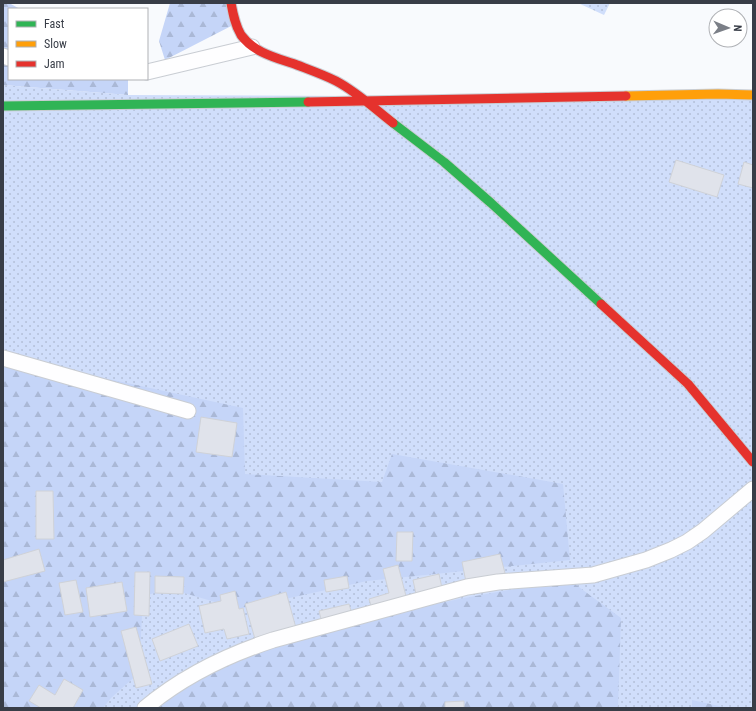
<svg xmlns="http://www.w3.org/2000/svg" width="756" height="711" font-family="'Roboto Condensed',sans-serif">
<defs>
<pattern id="green-dots" width="8" height="8" patternUnits="userSpaceOnUse"><rect width="8" height="8" fill="#d0defb"/><path d="M2 2h.1M6 6h.1" fill="none" stroke="#b3bfd8" stroke-width="1.8" stroke-linecap="round"/></pattern>
<pattern id="forest-firs" width="22" height="20" patternUnits="userSpaceOnUse"><rect width="22" height="20" fill="#c5d5f8"/><path d="M5 1l3.5 6h-7zM16 11l3.5 6h-7z" fill="#aab8d6"/></pattern>
</defs>
<rect width="100%" height="100%" fill="#f8fafd"/>
<path fill="url(#green-dots)" d="M578 3H610L604 15Z
M3 85 128 95 753 98V708H3Z"/>
<path fill="url(#forest-firs)" d="M3 3H9L20 9H9V79H128V95L3 85Z
M170 3H235L239 22 165 60 159 41Z
M3 351 76 372 243 408 245 474 382 482 392 454 563 484 570 560 367 581 239 609 167 588 143 597 139 673 111 698 103 708H3Z
M568 579 621 618 618 708H148L246 652 332 626 459 599Z
M692 700 728 708H692Z"/>
<path fill="#e0e3eb" stroke="#cfd2d8" d="M676 160 724 175 717 197 669 182Z
M744 162 753 165V188L738 184Z
M201 417 237 423 232 457 196 452Z
M36 491H53L54 539H36Z
M397 532H413L412 561H396Z
M39 549 45 571 3 582V560Z
M500 554 505 573 466 582 462 562Z
M398 565 407 600 372 609 369 599 389 593 383 569Z
M135 572H150L149 616 134 615Z
M439 574 442 588 416 594 413 580Z
M155 576 184 577 183 594 155 593Z
M347 576 349 588 326 592 324 580Z
M76 580 83 612 65 615 59 583Z
M122 582 127 611 90 617 86 588Z
M235 591 239 609 243 608 249 634 227 639 224 629 205 633 199 606 221 601 220 595Z
M286 592 296 628 255 639 245 604Z
M349 604 352 614 322 623 319 611Z
M189 624 198 646 160 661 152 639Z
M136 627 152 684 136 688 121 631Z
M64 679 83 690 73 708H41L29 701 39 685 55 695Z
M464 701V708H445V702Z"/>
<g fill="none" stroke-linecap="round" stroke-linejoin="round">
<defs>
<path id="street" d="M3 56 9 58
M147 72 252 47
M3 358 188 411
M145 708C182 677 227 655 273 640L467 587 498 582 593 575 646 560 671 550 687 542 703 531 753 489"/>
<path id="fast" d="M3 106 308 102
M393 123 444 162 491 203 601 304"/>
<path id="slow" d="M626 96 718 94 753 95"/>
<path id="jam" d="M231 3C233 14 235 25 241 35 254 53 277 58 297 65 310 70 324 75 336 81 357 92 375 109 393 123
M308 102 626 96
M601 304 688 384 753 462"/>
</defs>
<use href="#street" stroke="#c9cdd3" stroke-width="17"/>
<use href="#fast" stroke="#c9cdd3" stroke-width="11"/>
<use href="#slow" stroke="#c9cdd3" stroke-width="11"/>
<use href="#jam" stroke="#c9cdd3" stroke-width="11"/>
<use href="#street" stroke="#fefeff" stroke-width="15"/>
<use href="#fast" stroke="#30b455" stroke-width="9"/>
<use href="#slow" stroke="#ff9f0a" stroke-width="9"/>
<use href="#jam" stroke="#e5322d" stroke-width="9"/>
</g>
<rect width="756" height="711" fill="none" stroke="#383d47" stroke-width="8"/>
<rect x="8" y="8" width="140" height="72" fill="#ffffff" stroke="#afb1b5"/>
<rect x="16" y="21" width="20" height="6" fill="#30b455" stroke="#afb1b5"/>
<text x="44" y="28" font-size="12" fill="#383d47">Fast</text>
<rect x="16" y="41" width="20" height="6" fill="#ff9f0a" stroke="#afb1b5"/>
<text x="44" y="48" font-size="12" fill="#383d47">Slow</text>
<rect x="16" y="61" width="20" height="6" fill="#e5322d" stroke="#afb1b5"/>
<text x="44" y="68" font-size="12" fill="#383d47">Jam</text>
<g transform="translate(728 28) rotate(92)"><circle r="19" fill="#ffffff" stroke="#afb1b5"/>
<path d="M0-3L7 15L0 10L-7 15Z" fill="#7b7f87"/>
<text y="-6" font-size="11" font-weight="bold" text-anchor="middle" fill="#383d47">N</text>
</g>
</svg>
